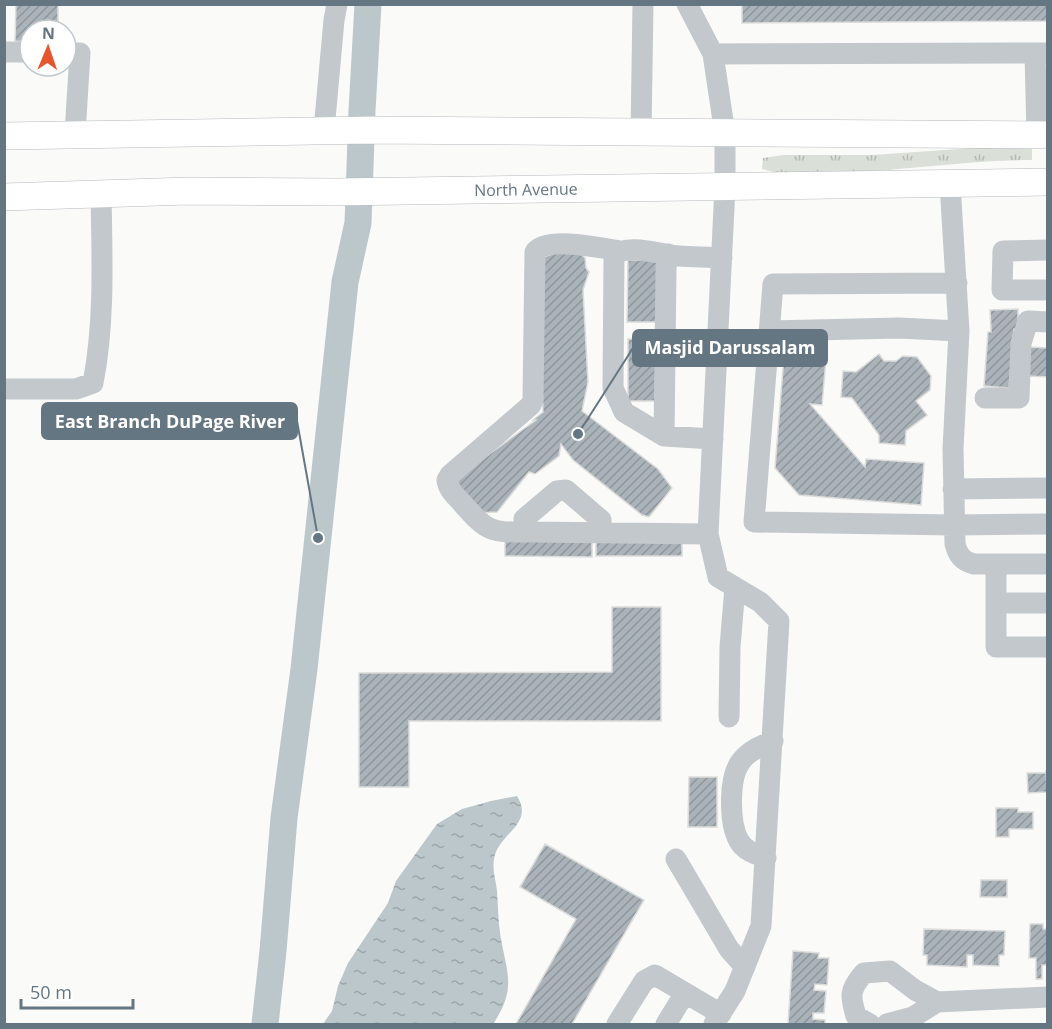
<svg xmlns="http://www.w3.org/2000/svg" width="1052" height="1029" font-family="'Open Sans',sans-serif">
<defs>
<pattern id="grass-tufts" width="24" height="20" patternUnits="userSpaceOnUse" patternTransform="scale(1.5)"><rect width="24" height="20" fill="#dadfd7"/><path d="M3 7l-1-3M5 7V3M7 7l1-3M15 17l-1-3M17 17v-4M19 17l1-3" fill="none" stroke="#b4b9b4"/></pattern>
<pattern id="water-ripples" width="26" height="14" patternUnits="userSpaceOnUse" patternTransform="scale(1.5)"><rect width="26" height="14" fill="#bbc7cb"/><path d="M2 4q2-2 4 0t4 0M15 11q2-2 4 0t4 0" fill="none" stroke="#9ca6aa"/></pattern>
<pattern id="building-hatch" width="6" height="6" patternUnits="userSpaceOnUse" patternTransform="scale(1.5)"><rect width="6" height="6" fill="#aab3b9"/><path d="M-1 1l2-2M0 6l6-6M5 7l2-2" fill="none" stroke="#8e969c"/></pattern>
</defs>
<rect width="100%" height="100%" fill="#fafaf8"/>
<path fill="url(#grass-tufts)" d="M1016 145 1032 146V160C967 160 901 171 835 173 811 174 786 176 762 169L763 158 784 155H873Z"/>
<path fill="url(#water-ripples)" d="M517 796C535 825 498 833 494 859 492 871 496 880 497 891 498 905 498 919 500 933 506 972 518 987 493 1024H323L332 1011 338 986 348 963 388 903 396 881 437 824 462 809 491 801Z"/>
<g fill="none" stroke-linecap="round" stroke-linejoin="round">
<path stroke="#bbc7cb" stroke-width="27" d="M265 1024 273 951 284 818 304 669 345 282 358 223 362 111 368 4"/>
</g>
<path fill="url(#building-hatch)" stroke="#dcdcda" stroke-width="1.5" d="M16 4H58V30H30V42L15 41Z
M742 4H1048V21L742 23Z
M581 245 582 255 585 258 586 268 589 272 583 290 588 382 582 411 658 469 672 488 649 517 642 515 573 460 561 444 559 456 535 474 529 472 497 512 474 513 451 482 536 420H533L543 412 537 259Z
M628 260H658V322H627Z
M1018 309V328L1014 329 1009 388 984 386 988 332H991V329L990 310Z
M628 339H659V401H628Z
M785 344 827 348 822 405 810 404 865 467 866 459 924 463 921 505 799 495 775 468Z
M1029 347 1048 348V377L1028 376Z
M879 354 884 361H896L903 356 917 357 931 376 930 390 916 401 927 415 906 431 905 445 879 443V435L852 398 841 397 843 371 856 372Z
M505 539 592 540V557L505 556Z
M596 539H682V556H596Z
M612 607H661V721H409V787H359V673L612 672Z
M1046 770 1047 792 1028 793 1027 773H1046Z
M689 777H717V827H688Z
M996 808H1018V812H1033V829H1009V837H996Z
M545 844 644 900 572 1024H516L576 919 520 887Z
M981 880H1007V897H980Z
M1030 924H1043V929H1048V965H1042V979H1036V958H1029Z
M924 929 1005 931 1004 955H999V966L973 965V955H967V967L927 965V955H923Z
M793 951 819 953 818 958H829L827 985 815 984 814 990 826 991 824 1013H813V1019L825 1020V1024H788Z"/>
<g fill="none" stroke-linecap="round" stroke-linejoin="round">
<defs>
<g id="major">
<path d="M4 136 371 130 1048 135"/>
<path id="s1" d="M4 197 189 191 336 192 1048 182"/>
</g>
</defs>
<use href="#major" stroke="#b5babe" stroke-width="28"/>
<path stroke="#c3c8cc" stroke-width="21" d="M687 4 713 54 725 134V187L708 534 718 577 760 602 779 621 761 926 735 991 714 1024
M4 52H30
M66 53H80L75 134
M1035 53 1037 135
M713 54 1048 53
M324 130 334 20 337 4
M641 133 643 4
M950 184 959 331 953 449 955 544C958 555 962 561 974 564H1048
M1048 250 1003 251 1002 290H1048
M957 283 773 284 754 522 954 525 1048 524
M770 331 899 328 959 331
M4 389H76L93 383C105 322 102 256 101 194
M985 398H1019L1021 343 1028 321 1048 322
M664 436 666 268 668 254
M713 439 664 436 624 412 613 388 614 255C630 243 660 255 679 256 693 257 708 257 722 258
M953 489 1048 488
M531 532C491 532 489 534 462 503 456 496 448 490 447 480L450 475 531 405 533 399 535 252C547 236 601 248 620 251
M601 533V520L566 490 557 491 524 519V527L531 532 708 534
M996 565V603H1048
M996 603V647H1048
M729 717 730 647 735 587
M766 858C755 854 745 851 739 841 729 823 728 776 742 760 750 750 761 746 773 741
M676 859 729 949 745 967
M617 1024 644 981 655 975 721 1014
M666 1024 685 993
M870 1024 856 1016C850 996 849 990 864 973L890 971 915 990 937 1002
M887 1024 913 1017 937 1002 1048 997"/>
<use href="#major" stroke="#fff" stroke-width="27"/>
</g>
<g text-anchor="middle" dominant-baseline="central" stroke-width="6" stroke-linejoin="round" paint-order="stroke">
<g font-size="16" fill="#657683" stroke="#fff">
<text stroke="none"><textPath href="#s1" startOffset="522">North Avenue</textPath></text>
</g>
</g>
<path fill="none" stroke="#657683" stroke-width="2" d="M578 434L633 348M318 538L297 421"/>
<g fill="#657683" stroke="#fff" stroke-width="2">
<circle cx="578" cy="434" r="6"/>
<circle cx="318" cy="538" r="6"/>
</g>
<g fill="#657683" stroke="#657683" stroke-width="2">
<rect x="633" y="330" width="194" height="36" rx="6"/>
<rect x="42" y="403" width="255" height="36" rx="6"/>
</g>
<g font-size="18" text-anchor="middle" font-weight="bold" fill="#fff">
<text x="730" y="354">Masjid Darussalam</text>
<text x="170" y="428">East Branch DuPage River</text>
</g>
<rect width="1052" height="1029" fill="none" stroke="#657683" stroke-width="12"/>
<g transform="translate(48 48) rotate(2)"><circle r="28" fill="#ffffff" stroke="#c1c8cd" stroke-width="1.5"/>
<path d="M0-4.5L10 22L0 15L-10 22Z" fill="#e4572e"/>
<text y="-9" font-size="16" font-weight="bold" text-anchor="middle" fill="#657683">N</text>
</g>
<path d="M21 999v9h112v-9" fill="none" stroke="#657683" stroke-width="3"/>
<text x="30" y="999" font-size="18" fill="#657683" stroke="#ffffff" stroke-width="4.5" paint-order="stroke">50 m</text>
</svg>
